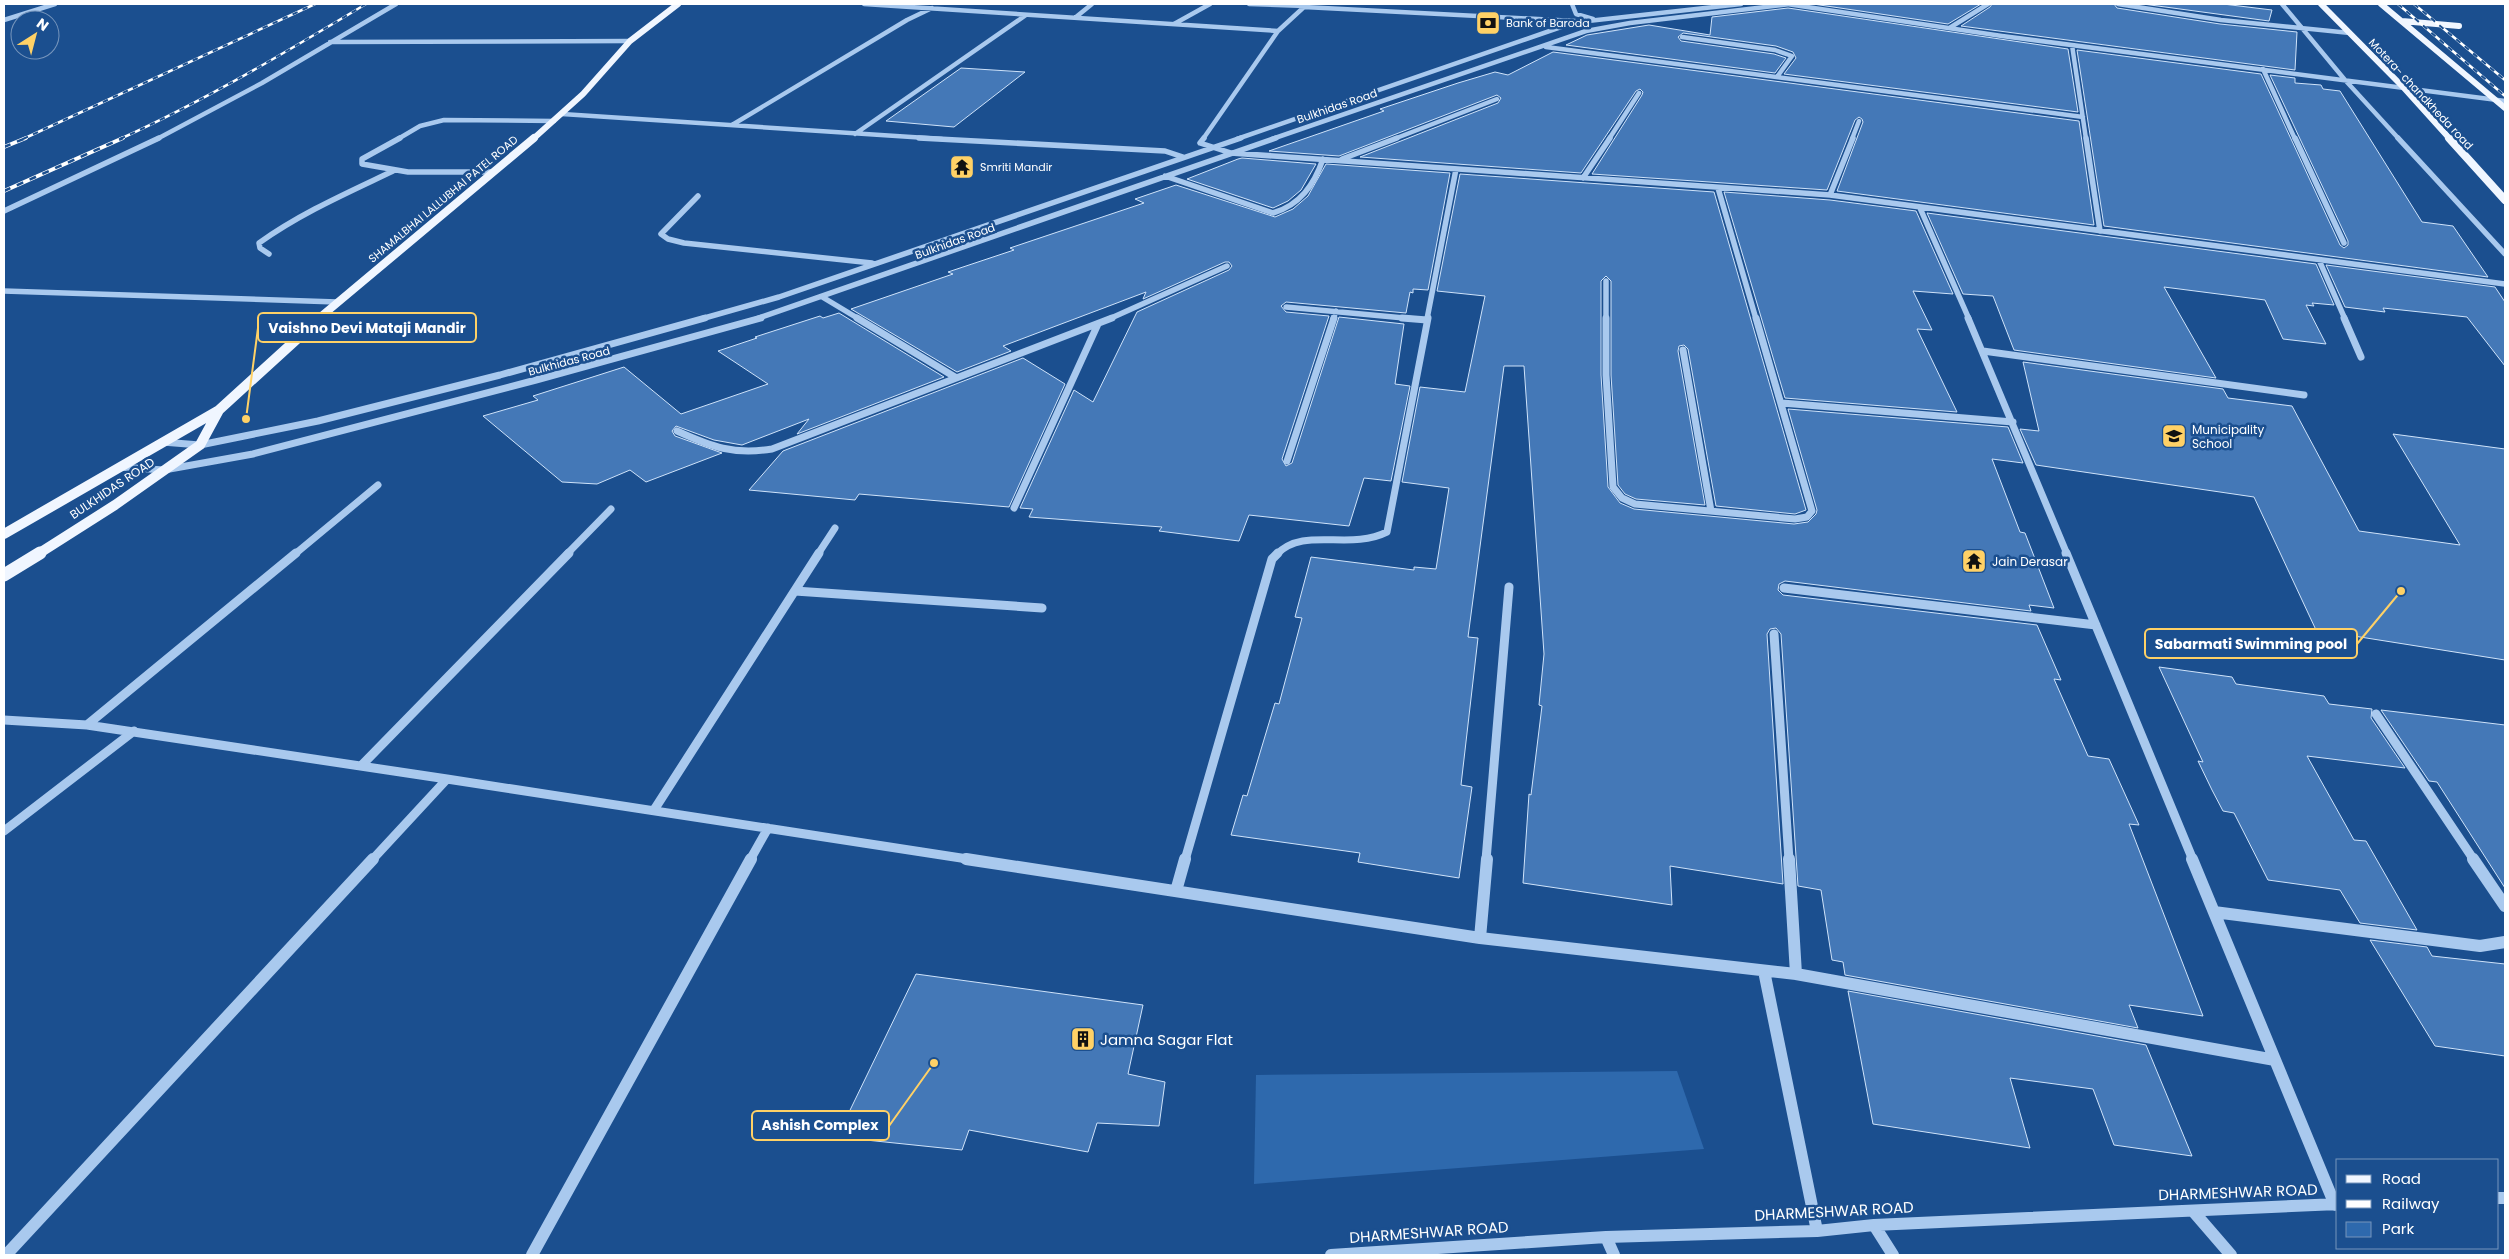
<svg xmlns="http://www.w3.org/2000/svg" width="2509" height="1259" font-family="Poppins,sans-serif">
<rect width="100%" height="100%" fill="#1b4f8f"/>
<path fill="#2e69ad" d="M1677 1071 1704 1149 1254 1184 1256 1075Z"/>
<path fill="#4478b7" stroke="#cfe3fa" d="M1813 4H1981L1948 24Z
M1992 4H2114L2117 8 2220 24 2297 32 2295 70 1961 26 1990 7Z
M2143 4H2223L2272 10 2269 21Z
M1788 8 2068 49 2078 112 1784 74 1796 58 1793 52 1776 46 1683 33 1678 37 1681 41 1774 54 1786 58 1775 73 1566 45 1587 35 1649 25 1710 35 1712 17Z
M2077 50 2261 74 2340 245 2344 248 2348 245V241L2270 75 2295 78V83L2321 85 2323 89 2340 91 2422 222 2453 226 2488 277 2104 226Z
M1553 52 2079 121 2094 225 1837 191 1863 122 1862 119 1859 117 1855 120 1827 190 1592 174 1642 95 1643 92 1640 89 1636 91 1581 173 1360 157 1498 103 1501 98 1497 95 1339 156 1269 151 1384 111 1380 109 1458 83 1495 72 1508 75Z
M961 68 1025 72 954 127 886 121Z
M1238 159 1242 158 1316 164 1301 190 1288 201 1273 208 1187 179Z
M1326 164 1450 173 1428 290 1413 289V293L1410 292 1406 313 1286 302 1281 306 1286 312 1329 316 1282 459 1286 466 1292 463 1339 317 1404 324 1395 384 1410 386 1391 481 1364 478 1349 526 1249 515 1239 541 1159 531 1162 527 1029 517 1033 509 1020 508 1074 390 1093 402 1137 312 1229 270 1232 266 1229 262H1225L1143 299 1146 292 1003 346 1011 351 957 372 851 309 953 274 948 272 1014 250 1010 248 1144 203 1135 199 1176 185 1275 217 1293 209 1308 196Z
M1460 174 1714 192 1806 510 1795 514 1716 506 1688 349 1684 345 1679 346 1678 351 1705 505 1636 499 1625 494 1618 485 1611 375V281L1606 276 1601 281V375L1608 487 1620 503 1634 509 1794 524 1808 522 1816 514 1817 510 1788 409 2008 427 2023 463 1992 459 2020 532 2025 533 2054 608 2029 605 2031 611 1785 581 1779 584 1778 590 1783 595 2037 625 2061 680 2054 679 2088 756 2109 759 2139 825 2129 824 2203 1016 2129 1005 2138 1028 1845 975 1843 962 1832 960 1821 890 1798 886 1781 634 1776 628 1770 629 1767 634 1783 884 1670 866 1672 905 1523 883 1529 794 1531 795 1542 706 1539 705 1544 654 1524 366H1504L1468 637 1478 638 1461 785 1472 787 1459 878 1358 862 1360 853 1231 835 1243 795 1247 796 1275 703 1279 704 1302 618 1295 617 1311 557 1414 570V567L1436 569 1449 488 1402 482 1420 387 1465 392 1485 296 1437 291Z
M1724 192 1830 200 1916 211 1953 294 1913 291 1932 330 1917 329 1957 412 1785 398Z
M1927 213 2316 264 2334 305 2312 303 2314 306 2306 305 2326 344 2283 339 2265 300 2164 287 2216 378 2014 350 1993 296 1963 294Z
M2326 265 2495 287 2505 302V366L2467 317 2383 308 2385 312 2345 307Z
M839 313 944 377 797 434 809 419 742 445 714 440 676 426 672 431 675 436 722 453 646 482 630 470 597 484 562 482 483 416 538 400 533 396 624 367 681 414 768 384 718 351 757 338 755 337 820 316 823 318Z
M1023 358 1065 384 1009 507 859 494 855 500 749 490 783 451Z
M2023 362 2223 389 2228 398 2292 406 2359 531 2460 545 2393 434 2505 449V660L2316 630 2254 497 2036 465 2020 429 2039 431Z
M2159 667 2232 677 2236 684 2324 696 2329 704 2372 709 2371 718 2405 768 2307 756 2354 840 2366 841 2417 930 2360 923 2340 890 2268 880 2234 813 2223 811 2212 790 2198 761 2203 762Z
M2381 710 2505 725V888L2437 782 2429 781Z
M2370 940 2427 947 2432 956 2505 964V1056L2435 1046Z
M916 974 1143 1005 1128 1074 1165 1082 1159 1126 1097 1123 1088 1152 969 1130 962 1150 837 1137Z
M1848 991 2146 1045 2192 1156 2114 1145 2093 1089 2010 1078 2030 1148 1873 1124Z"/>
<g fill="none" stroke-linecap="round" stroke-linejoin="round">
<path stroke="#a9c9ee" stroke-width="4.5" d="M864 4 1278 31 1203 139
M1249 4 1305 6
M1572 4 1576 14 1593 19
M1787 4 2002 36 2505 101
M2118 4 2221 20 2350 33
M2282 4 2345 80 2399 139
M1076 17 1092 4
M4 20 55 4
M1174 24 1210 4
M1951 27 1988 4
M1278 31 1304 7 1575 21
M1682 37 1775 50 1792 56 1777 77
M330 42 630 41
M2072 45 2086 139
M1546 47 2083 117
M2263 69 2295 139
M562 114 942 139
M732 125 907 20 932 8
M855 134 1026 15
M157 139 262 83 396 4
M398 139 420 126 444 120 554 121
M1237 139 1564 26 1579 22 1741 4
M1272 139 1586 31 1630 23 1790 4
M1394 139 1497 99
M1609 139 1639 93
M1852 139 1859 121"/>
<path stroke="#a9c9ee" stroke-width="5.5" d="M400 138 362 159V164L408 172H491
M919 138 1165 151 1183 157
M1204 138 1200 143 1231 153 1830 195 2505 284
M2086 138 2100 231
M2295 138 2344 243
M2398 138 2505 254
M1342 159 1397 138
M1165 176 1273 213C1300 205 1314 185 1323 159
M1583 178 1610 138
M1718 188 1756 319
M1830 195 1853 138
M698 196 661 234 668 239 684 243 872 263
M1920 208 1969 319
M4 211 159 138
M269 254 260 248 259 243C301 213 347 193 393 171
M2319 260 2345 319
M1606 281V319
M4 291 337 302
M824 298 859 319
M1286 307 1415 319
M701 319 779 297 1241 138
M756 319 1276 138
M1109 319 1227 266
M1333 319 1336 311
M1427 319 1456 169"/>
<path stroke="#a9c9ee" stroke-width="7" d="M857 318 955 377
M1402 318 1427 320
M1606 318V375L1613 487 1622 498 1635 504 1795 519 1807 517 1812 511 1756 318
M1968 318 2067 554
M2344 318 2361 357
M1683 350 1711 511
M1983 351 2304 395
M1782 403 2013 422
M677 431C712 447 733 455 772 449L1112 318
M162 442 200 445 318 421 500 375 705 318
M1287 461 1334 318
M119 467 164 470 253 454 536 380 761 318
M1014 508 1098 324
M295 554 378 485
M567 554 611 509
M818 554 835 528
M1277 554C1304 526 1349 551 1387 532L1428 318"/>
<path stroke="#a9c9ee" stroke-width="9" d="M2066 553 2193 860
M1784 588 2096 625
M795 591 1042 608
M1774 634 1789 860
M2376 714 2474 860
M4 720 87 725 447 779 372 860
M87 725 296 553
M361 766 569 553
M447 779 974 860
M654 810 819 553
M4 831 134 731
M750 860 768 828
M1185 860 1272 559 1278 553
M1486 860 1509 587"/>
<path stroke="#a9c9ee" stroke-width="12" d="M966 859 1480 938 1796 974 2275 1060
M1789 859 1796 974
M2192 859 2335 1205
M2473 859 2505 906
M1176 891 1185 859
M2214 912 2480 946 2505 942
M1480 938 1487 859
M1764 971 1817 1231
M2498 1198H2505
M2193 1211 2231 1255
M1874 1225 1893 1255
M1606 1237 1614 1255
M6 1255 373 859
M532 1255 751 859
M1331 1255 1606 1237 1817 1231 1874 1225 2338 1204"/>
<path stroke="#f0f6ff" stroke-width="6" d="M2321 4 2404 88 2450 139
M2381 4 2505 108
M2402 21 2459 26
M533 139 583 94 630 41 678 4"/>
<path stroke="#f0f6ff" stroke-width="8" d="M2449 138 2505 200
M318 319 534 138"/>
<path stroke="#f0f6ff" stroke-width="10" d="M4 534 219 410 320 318
M38 554 115 505 200 445 219 410"/>
<path stroke="#f0f6ff" stroke-width="13" d="M4 575 40 553"/>
<defs>
<path id="rail-far1" d="M2398 4 2505 96
M2414 4 2505 80
M23 139 315 4
M120 139C206 100 286 52 366 4"/>
<path id="rail" d="M4 147 26 138
M4 191 123 138"/>
</defs>
<use href="#rail-far1" stroke="#fff" stroke-width="2.5"/>
<use href="#rail" stroke="#fff" stroke-width="4"/>
<use href="#rail-far1" stroke="#1b4f8f" stroke-width="2" stroke-dasharray="5.5" stroke-linecap="butt"/>
<use href="#rail" stroke="#1b4f8f" stroke-width="2.5" stroke-dasharray="7" stroke-linecap="butt"/>
</g>
<defs>
<symbol id="bank-square" viewBox="-11 -11 22 22"><rect x="-9" y="-9" width="18" height="18" rx="4" fill="#ffd166" stroke="#1b4f8f"/><path d="M-6-4H6V4H-6ZM0-2.3a2.3 2.3 0 1 0 0 4.6a2.3 2.3 0 1 0 0-4.6Z" fill="#111"/></symbol>
<symbol id="temple-square" viewBox="-11 -11 22 22"><rect x="-9" y="-9" width="18" height="18" rx="4" fill="#ffd166" stroke="#1b4f8f"/><path d="M0-6L5-2H3V0L6.5 2.5H4V6H1.5V3h-3V6H-4V2.5H-6.5L-3 0V-2H-5Z" fill="#111"/></symbol>
<symbol id="school-square" viewBox="-11 -11 22 22"><rect x="-9" y="-9" width="18" height="18" rx="4" fill="#ffd166" stroke="#1b4f8f"/><path d="M0-5L7-2L0 1L-7-2ZM-4 1L0 2.5L4 1V4Q0 6-4 4Z" fill="#111"/></symbol>
<symbol id="building-square" viewBox="-11 -11 22 22"><rect x="-9" y="-9" width="18" height="18" rx="4" fill="#ffd166" stroke="#1b4f8f"/><path d="M-4-6H4V6H1V3H-1V6H-4ZM-2.5-4.3h1.7v1.8h-1.7ZM.8-4.3h1.7v1.8H.8ZM-2.5-1h1.7V.8h-1.7ZM.8-1h1.7V.8H.8Z" fill="#111"/></symbol>
</defs>
<g fill-rule="evenodd">
<use href="#bank-square" x="1474" y="9" width="28" height="28"/>
<use href="#temple-square" x="948" y="153" width="28" height="28"/>
<use href="#school-square" x="2160" y="422" width="28" height="28"/>
<use href="#temple-square" x="1960" y="547" width="28" height="28"/>
<use href="#building-square" x="1069" y="1025" width="28" height="28"/>
</g>
<g text-anchor="middle" dominant-baseline="central" stroke-width="5" stroke-linejoin="round" paint-order="stroke">
<g font-size="11" fill="#fff" stroke="#1b4f8f" text-anchor="start">
<text x="1506" y="23">Bank of Baroda</text>
<text x="980" y="167">Smriti Mandir</text>
</g>
<g font-size="11" fill="#fff" stroke="#1b4f8f">
<text transform="translate(2421 94) rotate(47)">Motera- chandkheda road</text>
<text transform="translate(1337 106) rotate(-19)">Bulkhidas Road</text>
<text transform="translate(443 199) rotate(-40)">SHAMALBHAI LALLUBHAI PATEL ROAD</text>
<text transform="translate(955 241) rotate(-20)">Bulkhidas Road</text>
<text transform="translate(569 361) rotate(-15)">Bulkhidas Road</text>
</g>
<g font-size="12" fill="#fff" stroke="#1b4f8f" text-anchor="start">
<text x="2192" y="429">Municipality<tspan x="2192" dy="14">School</tspan></text>
<text x="1992" y="561">Jain Derasar</text>
</g>
<g font-size="12" fill="#fff" stroke="#1b4f8f">
<text transform="translate(112 488) rotate(-34)">BULKHIDAS ROAD</text>
</g>
<g font-size="15" fill="#fff" stroke="#1b4f8f" text-anchor="start">
<text x="1100" y="1039">Jamna Sagar Flat</text>
</g>
<g font-size="15" fill="#fff" stroke="#1b4f8f">
<text transform="translate(2238 1192) rotate(-2)">DHARMESHWAR ROAD</text>
<text transform="translate(1834 1211) rotate(-3)">DHARMESHWAR ROAD</text>
<text transform="translate(1429 1232) rotate(-4)">DHARMESHWAR ROAD</text>
</g>
</g>
<path fill="none" stroke="#ffd166" stroke-width="2" d="M246 419L258 328M2401 591L2357 644M934 1063L889 1126"/>
<g fill="#ffd166" stroke="#1b4f8f" stroke-width="2">
<circle cx="246" cy="419" r="5"/>
<circle cx="2401" cy="591" r="5"/>
<circle cx="934" cy="1063" r="5"/>
</g>
<g fill="#1b4f8f" stroke="#ffd166" stroke-width="2">
<rect x="258" y="313" width="218" height="29" rx="5"/>
<rect x="2145" y="629" width="212" height="29" rx="5"/>
<rect x="752" y="1111" width="137" height="29" rx="5"/>
</g>
<g font-size="14" text-anchor="middle" font-weight="bold" fill="#fff">
<text x="367" y="333">Vaishno Devi Mataji Mandir</text>
<text x="2251" y="649">Sabarmati Swimming pool</text>
<text x="820" y="1130">Ashish Complex</text>
</g>
<rect width="2509" height="1259" fill="none" stroke="#ffffff" stroke-width="10"/>
<rect x="2336" y="1159" width="162" height="90" fill="#1b4f8f" stroke="#7695bc"/>
<rect x="2346" y="1175" width="25" height="8" fill="#f0f6ff" stroke="#7695bc"/>
<text x="2382" y="1184" font-size="15" fill="#ffffff">Road</text>
<rect x="2346" y="1200" width="25" height="8" fill="#ffffff" stroke="#7695bc"/>
<text x="2382" y="1209" font-size="15" fill="#ffffff">Railway</text>
<rect x="2346" y="1222" width="25" height="15" fill="#2e69ad" stroke="#7695bc"/>
<text x="2382" y="1234" font-size="15" fill="#ffffff">Park</text>
<g transform="translate(35 35) rotate(36)"><circle r="24" fill="#1b4f8f" stroke="#7695bc"/>
<path d="M0-4L9 19L0 12L-9 19Z" fill="#ffd166"/>
<text y="-8" font-size="14" font-weight="bold" text-anchor="middle" fill="#ffffff">N</text>
</g>
</svg>
